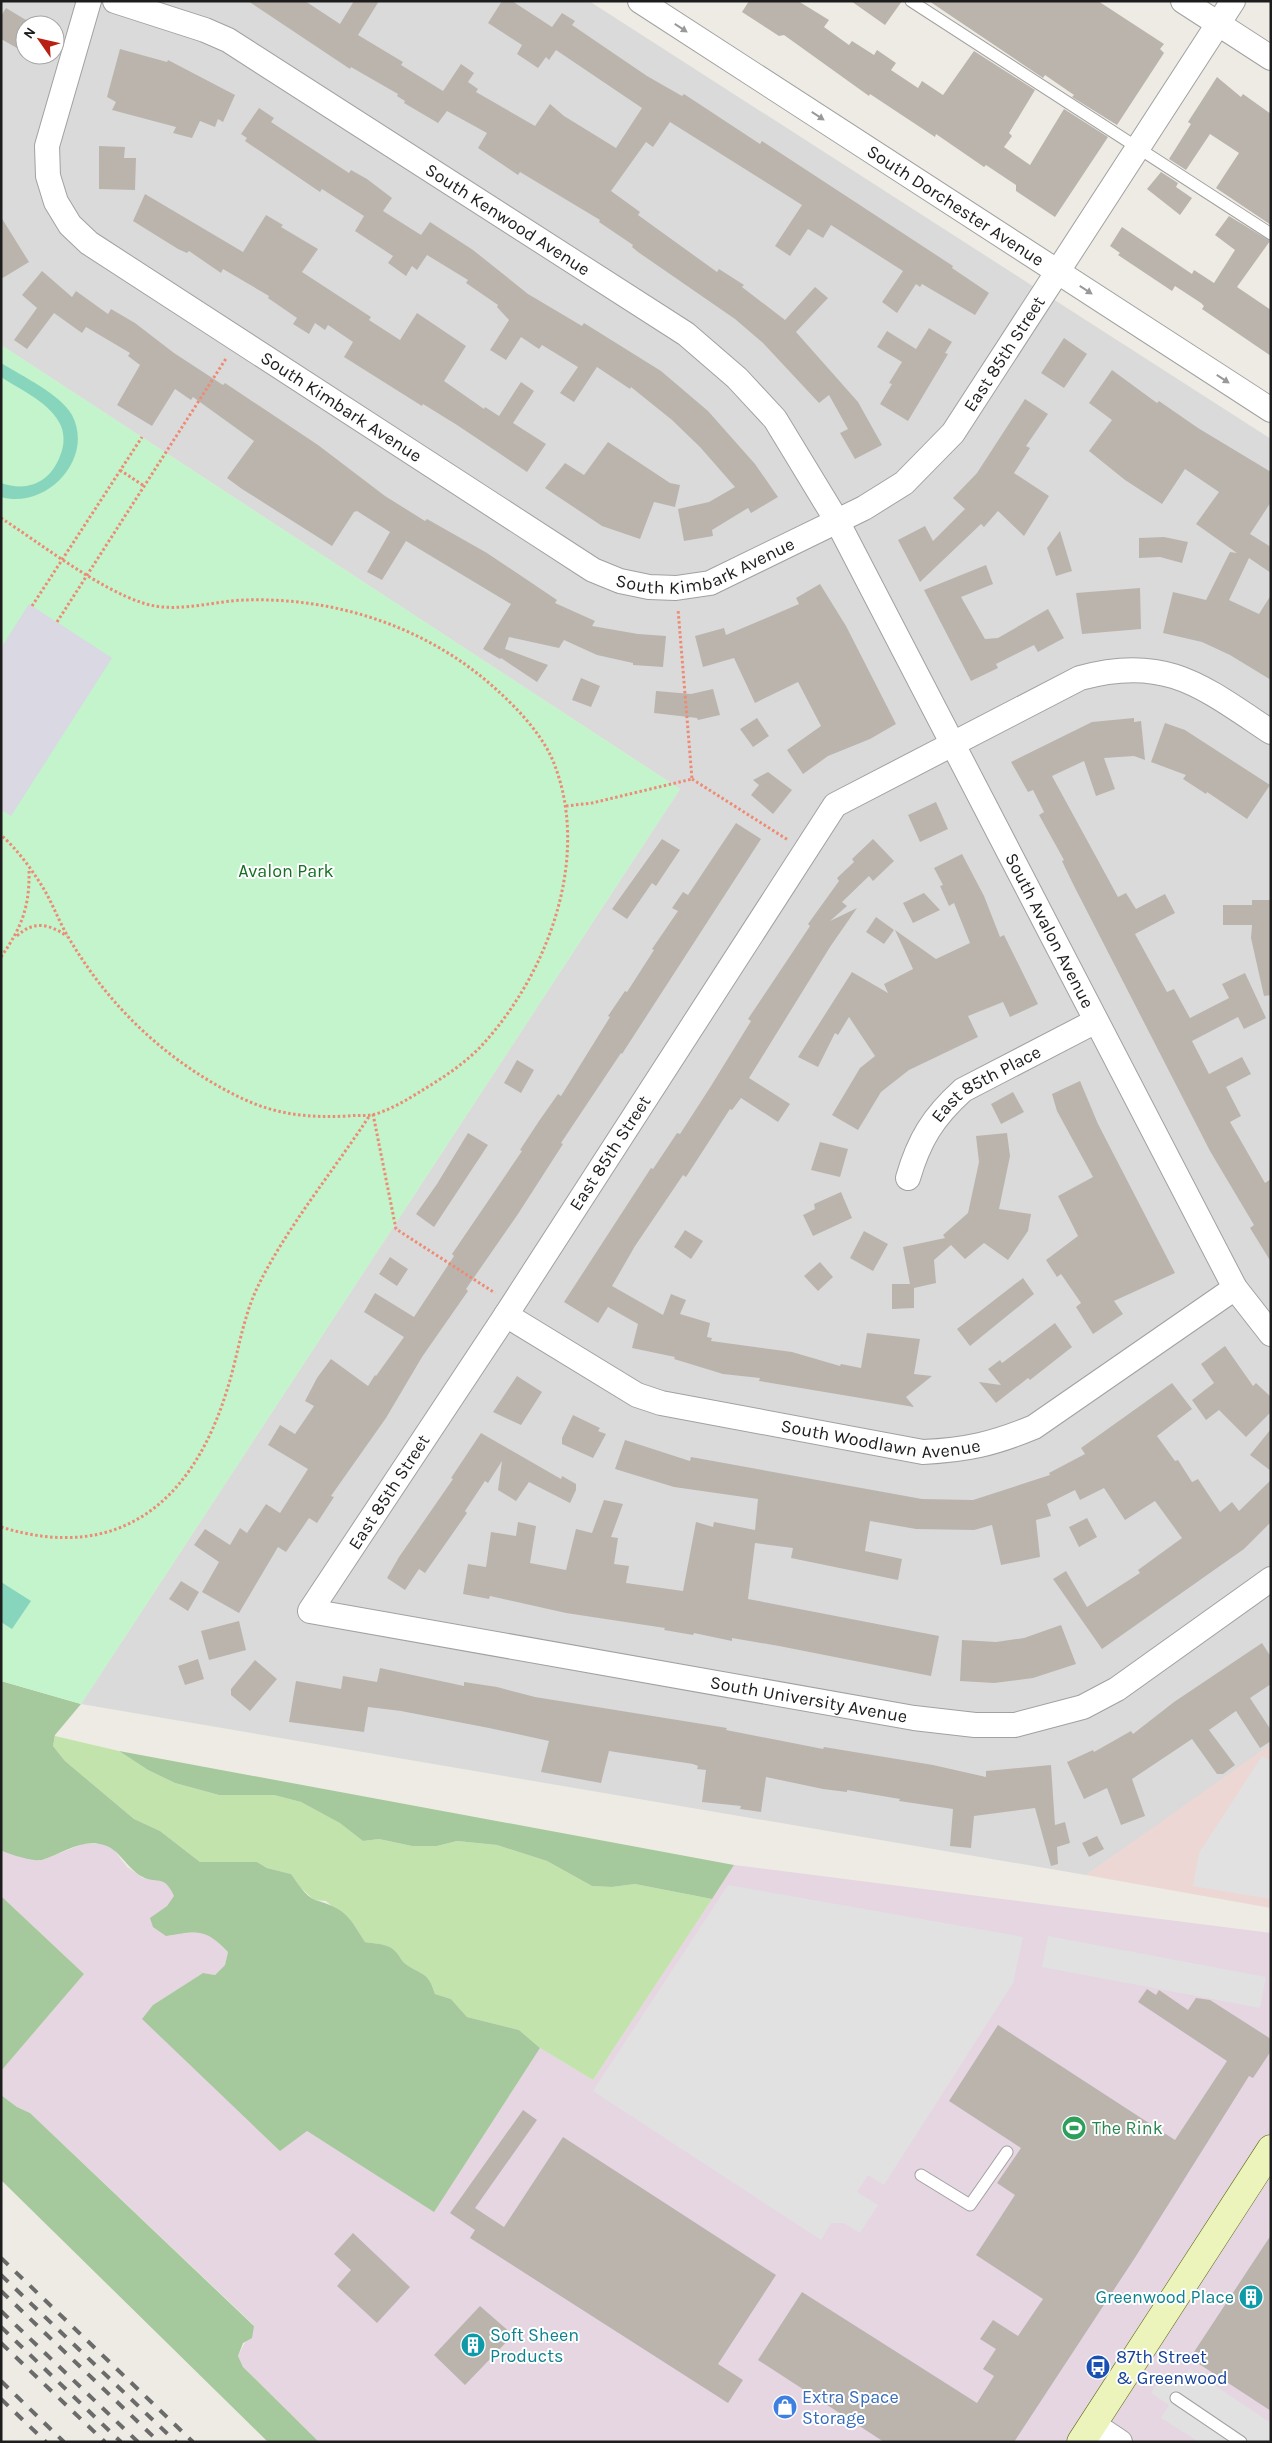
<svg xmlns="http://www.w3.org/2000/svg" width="1272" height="2443" font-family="Karla,sans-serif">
<rect width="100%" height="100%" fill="#edebe3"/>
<path fill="#dbdada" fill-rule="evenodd" d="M1 1H589L1271 439V1747L1086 1875 81 1704 680 789 1 345ZM25 25H55V55H25Z"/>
<path fill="#edd7d4" d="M1271 1744V1908L1086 1875Z"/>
<path fill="#e5d6e1" d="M83 1844H103L114 1850 127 1867 143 1878 159 1879 170 1887 175 1896 167 1906 151 1918 185 1933 200 1932 214 1938 228 1952 225 1965 215 1975 203 1973 153 2005 307 2131 434 2211 540 2048 593 2080 734 1865 1271 1933V2442H319L243 2367 238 2356 254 2325 30 2113 17 2107 1 2095V2071L84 1974 1 1896V1850L40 1861Z"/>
<path fill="#c3e3ad" d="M55 1736 119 1751 148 1770 175 1783 219 1795H274L301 1802 341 1823 363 1841 379 1839 412 1846H437L457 1841 497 1845 547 1861 592 1886 612 1887 635 1884 712 1899 593 2080 540 2048 519 2030 467 2017 451 1999 435 1994C428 1972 424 1976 407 1965 403 1963 400 1957 397 1953 389 1943 377 1944 365 1942L355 1926 326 1901 314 1900 300 1887 291 1874 267 1868 257 1862H200L160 1831 134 1819 65 1761 53 1746Z"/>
<path fill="#a5c99c" d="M1 1681 81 1704 55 1735 53 1746 65 1761 134 1819 160 1831 200 1862H257L267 1868 291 1874C297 1882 305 1896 315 1900 325 1903 332 1905 341 1911 351 1918 358 1931 365 1942 377 1944 389 1943 397 1953 400 1957 403 1963 407 1965 424 1976 428 1972 435 1994L451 1999 467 2017 519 2030 540 2048 434 2212 307 2131 280 2151 142 2019 153 2005 203 1973 215 1975 225 1965 228 1952C205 1928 198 1931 166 1936L153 1927 150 1918 167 1906 174 1896C164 1873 156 1885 141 1876 127 1868 119 1849 104 1845 81 1838 62 1854 42 1860 35 1862 7 1854 1 1850Z
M119 1751 734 1865 712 1899 635 1884 612 1887 592 1886 547 1861 497 1845 457 1841 437 1846H412L379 1839 363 1841 340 1823 301 1802 274 1795H219L175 1783 148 1770Z
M1 1896 84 1974 1 2071Z
M1 2095 17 2107 30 2113 254 2326 252 2338 243 2343 238 2356 243 2367 319 2442H268L1 2180Z"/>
<path fill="#c3f4cb" d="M1 345 680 789 81 1704 1 1681Z"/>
<path fill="#88d5be" d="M1 363C22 376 60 394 72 415 95 459 46 510 1 497V483C27 492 50 483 60 456 64 447 65 436 61 426 51 403 21 390 1 377Z
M1 1582 31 1601 12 1629 1 1622Z"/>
<path fill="#e1e1e1" d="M1262 1756 1271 1761V1899L1193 1886 1199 1853Z
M728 1885 1023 1937 1013 1983 884 2185 868 2175 857 2192 878 2205 860 2233 844 2223H831L821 2240 593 2091Z
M1048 1936 1266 1977 1260 2008 1042 1967Z
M1190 2369 1271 2423V2442H1199L1161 2418 1169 2405 1151 2393 1165 2373 1179 2383Z"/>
<path fill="#d9d8e3" d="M29 604 112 658 11 816 1 810V648Z"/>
<path fill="#bab4ad" d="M248 1H305L340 24 354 1H379L358 35 403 62 401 65 443 91 461 64 474 73 468 82 478 89 476 92 535 126 550 104 564 116 616 148 642 108 556 50 549 60 546 57 538 68 517 54 522 45 488 23 502 1H512L552 27 562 13 575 21 572 25 647 76 682 96 684 94 760 144 762 141 953 266 952 268 989 293 975 315 922 284 920 287 916 284 897 313 882 302 903 271 831 225 823 238 808 229 790 256 775 246 802 205 670 122 653 147 646 142 611 191 640 212 638 215 717 272 719 269 744 285 742 287 785 320 815 287 828 298 796 332 858 402 882 445 855 459 840 433 848 429 829 395 819 403 763 343 735 319 638 252 632 247 633 245 599 222 600 220 520 172 518 175 478 148 487 133 447 111 438 123 404 103 405 101 397 96 398 94 351 67 350 69Z
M749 1H798L829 20 824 27 849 45 852 41 874 55 877 50 896 63 891 70 918 88 922 81 943 95 974 51 1035 90 1009 133 1012 136 1004 147 1030 165 1064 109 1108 137 1055 217 1016 191V185L986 165 984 167 936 134 935 137 870 94 869 96 784 35 779 36 742 12Z
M851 1H902L885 25Z
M929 1H1098L1164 44 1160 49 1164 53 1117 125 1072 97 1074 95 1045 75 1043 78Z
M6 8 31 23 25 25V35L17 48 1 39V16Z
M120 49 167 62 168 60 235 95 223 122 218 119 215 127 200 121 192 138 173 133 176 127 112 110 116 102 107 97Z
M1217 77 1241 97 1243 94 1271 114V225L1216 188 1239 153 1210 134 1186 170 1169 159 1191 124 1188 122Z
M259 108 274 118 271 122 349 173 351 170 367 179 392 198 383 211 421 235 430 222 473 250 528 294 582 326 584 323 661 371 708 411 755 464 778 497 751 513 748 508 712 530 713 536 684 541 678 509 709 502 735 487 700 447 672 420 631 387 630 389 597 367 574 402 560 393 578 367 542 345 539 349 521 337 506 360 490 350 509 320 497 307 498 305 466 283 468 280 427 255 417 270 412 266 406 276 388 263 393 256 355 231 364 216 322 189 320 192 245 141 247 138 241 134Z
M99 146 125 147 124 158H136L135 190 99 189Z
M1161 172 1178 183 1176 187 1192 198 1180 215 1147 189Z
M145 194 243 252 266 215 283 225 281 227 318 249 302 272 371 317 369 320 400 340 417 313 466 346 444 381 484 409 485 407 499 416 521 382 534 391 513 423 546 444 527 472 457 425 423 404 422 406 344 357 353 342 328 325 325 330 315 323 309 334 293 324 297 318 268 298 269 296 223 269 221 273 189 251 187 253 178 249 133 221Z
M1229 216 1270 241 1237 287 1271 310V356L1202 309 1204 306 1201 303 1175 286 1172 291 1118 255 1120 253 1110 246 1122 227 1192 274 1194 270 1214 283 1235 250 1215 235Z
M1 217 29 262 1 279Z
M42 271 72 297 76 291 108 314 111 309 135 323 174 353 223 385 225 383 318 445 385 496 425 521 427 519 487 553 557 600 555 603 595 621 592 626 638 634 666 636 663 667 633 665V663L597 655 564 640 559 648 509 637 505 649 548 665 537 682 501 658 500 659 483 649 511 604 406 541 382 580 367 572 390 532 357 511 354 512 332 546 242 489 227 478 254 441 193 397 191 400 175 389 152 426 117 405 140 365 128 356 130 353 86 327 82 333 54 313 27 349 14 340 37 308 22 295Z
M929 328 952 342 945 353 948 354 908 421 880 404 892 384 889 383 902 362 877 347 887 331 916 349Z
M1064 338 1087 354 1064 388 1041 373Z
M1112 370 1157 403 1159 401 1198 428 1271 472V502L1250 534 1271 547V573L1249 558 1229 600 1259 614 1271 595V680L1230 655 1202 642 1163 633 1173 592 1206 600 1230 552 1237 553 1196 524 1219 492 1185 469 1162 504 1125 480 1089 451 1112 420 1089 403Z
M1025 399 1048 414 1026 446 1030 448 1014 473 1049 496 1024 536 998 511 984 527 981 524 920 582 898 540 925 526 933 541 965 509 953 498 977 473Z
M608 442 670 483 680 485 675 507 654 502 640 539 602 526 545 488 565 463 584 475Z
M1060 531 1072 571 1056 576 1047 548Z
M1164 537 1188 542 1182 563 1160 557 1139 558V538Z
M986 565 993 584 961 597 985 639 998 638 1048 609 1064 638 1038 652 1034 645 996 664 998 668 971 681 924 590Z
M820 584 846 626 896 724 870 739 828 756 803 774 787 750 821 726 798 682 755 703 734 658 703 667 695 636 724 628 726 635 764 619 799 604 796 598Z
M1140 588 1141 629 1082 634 1076 593Z
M581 678 600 686 591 707 572 700Z
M713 689 720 715 698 720 697 718 654 713 656 691 691 694Z
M757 718 769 736 753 747 740 729Z
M1134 718V722L1141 721 1145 760 1134 756 1104 758 1115 789 1096 796 1084 761 1052 776 1118 897 1126 893 1136 909 1165 894 1175 913 1135 934 1167 992 1174 989 1190 1018 1229 998 1222 984 1245 973 1266 1018 1244 1029 1238 1017 1192 1041 1209 1074 1242 1057 1251 1074 1226 1087 1241 1116 1230 1122 1265 1183 1271 1179V1262L1250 1228 1254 1225 1210 1151 1072 882 1062 861 1064 860 1039 815 1044 812 1033 790 1028 792 1011 762 1092 722Z
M1165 723 1185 730 1270 785 1247 819 1207 792 1206 794 1183 779 1186 775 1151 762Z
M768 772 792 790 773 814 751 795 759 785 753 780Z
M936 802 948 829 920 842 908 815Z
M736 823 761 839 622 1054 621 1053 561 1143 563 1144 518 1214 466 1289 468 1291 422 1357 386 1418 331 1496 334 1497 317 1523 309 1518 286 1552 278 1547 239 1613 202 1592 219 1562 194 1545 205 1529 230 1545 240 1528 247 1533 266 1504 280 1513 308 1469 268 1445 280 1425 295 1434 314 1406 305 1401 317 1378 331 1359 368 1386 375 1375 376 1376 404 1337 364 1312 375 1293 414 1317 454 1256 452 1254 522 1151 520 1150 539 1121 558 1094 561 1096 610 1017 608 1016 625 991 627 992 654 950 652 949 678 911 672 908 683 892 688 895Z
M662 839 680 850 656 886 652 883 627 919 612 909Z
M873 839 894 861 873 881 869 876 842 902 847 906 830 921 857 908 830 947 749 1078 790 1104 778 1122 741 1098 732 1110 730 1109 686 1177 683 1175 635 1246 612 1286 663 1315 671 1294 686 1300 680 1314 710 1323 707 1337 712 1338 711 1341 792 1352 840 1366 841 1364 861 1368 867 1333 920 1339 914 1374 932 1376 906 1397 914 1407 759 1381 760 1378 723 1374 674 1359 675 1357 632 1348 638 1324 608 1307 598 1323 564 1302 651 1168 653 1169 677 1133 680 1134 711 1086 751 1021 748 1019 810 926 808 924 839 881 837 878 854 862 852 859Z
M962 854 984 896 1000 937 1004 935 1038 1004 1010 1017 1003 1002 968 1016 978 1037 909 1070 881 1092 858 1130 832 1115 860 1068 875 1056 849 1017 838 1035 835 1033 818 1067 798 1057 852 972 888 993 884 984 913 969 895 930 936 959 970 943 954 903 949 906 940 886 943 885 934 868Z
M924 893 940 910 913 923 903 903Z
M1252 900H1271V995L1264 996 1251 938 1252 925H1223V905H1252Z
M876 917 894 930 884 944 866 932Z
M517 1060 534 1070 521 1093 504 1083Z
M1080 1081 1098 1124 1175 1273 1114 1301 1123 1314 1093 1334 1076 1307 1081 1303 1061 1274 1057 1277 1046 1260 1078 1236 1058 1196 1093 1177 1057 1111 1052 1094Z
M1013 1092 1024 1112 1001 1124 991 1104Z
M468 1133 488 1145 434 1227 416 1214 437 1184Z
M1007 1133 1010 1156 999 1209 1031 1214 1028 1231 1008 1260 984 1243 965 1259 951 1245 934 1260 936 1283 914 1288V1308L892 1309V1284H910L903 1247 945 1238 943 1235 968 1213 979 1162 976 1136Z
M820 1142 848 1149 840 1177 811 1170Z
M841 1192 852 1218 813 1236 803 1215 815 1209 814 1204Z
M685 1230 703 1241 691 1259 674 1247Z
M864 1231 888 1244 873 1271 850 1258Z
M390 1257 408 1269 397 1286 379 1274Z
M820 1262 833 1277 818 1291 804 1276Z
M1023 1278 1034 1294 970 1346 957 1329Z
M1055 1323 1072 1347 1030 1380 1028 1378 996 1403 979 1382 1001 1385 988 1369 1000 1360 1002 1363Z
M1225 1346 1253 1386 1256 1383 1271 1397V1412L1246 1437 1219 1410 1206 1420 1192 1400 1214 1383 1201 1364Z
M517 1376 542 1392 521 1425 493 1412Z
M1172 1383 1192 1409 1157 1436 1175 1461 1178 1460 1192 1482 1198 1479 1220 1512 1232 1502 1239 1511 1271 1480V1522L1244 1549 1102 1649 1053 1579 1066 1571 1087 1607 1140 1573 1138 1570 1182 1538 1155 1501 1125 1520 1104 1488 1080 1500 1075 1490 1047 1504 1051 1516 1036 1520 1040 1557 1001 1565 992 1525 974 1530 916 1529 870 1521 865 1551 902 1559 898 1580 791 1558 793 1548 755 1543 748 1599 939 1636 931 1676 779 1646 732 1638V1641L694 1633 693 1635 664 1630 665 1628 566 1613 490 1596 489 1599 463 1594 468 1564 486 1567 491 1532 516 1536 518 1522 536 1526 530 1563 566 1570 576 1529 592 1533 604 1500 623 1504 611 1537 618 1538 614 1564 629 1566 626 1583 683 1591 696 1522 713 1527 714 1522 755 1530 758 1499 674 1487 615 1469 625 1440 690 1461 691 1457 922 1499 973 1500 1050 1475 1049 1473 1085 1454 1081 1448Z
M573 1415 600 1428 598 1431 606 1434 593 1458 562 1444V1438Z
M1271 1429V1471L1250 1455Z
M481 1433 561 1479 562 1476 576 1484V1490L570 1503 529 1482 516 1501 498 1490 502 1461 488 1483 485 1481 465 1511 467 1513 425 1573 419 1569 405 1590 387 1578 399 1557 453 1479 451 1478Z
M1087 1518 1097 1537 1079 1547 1069 1527Z
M181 1581 199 1592 188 1611 169 1599Z
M239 1621 246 1650 209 1660 201 1631Z
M1061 1625 1076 1664 1033 1678 994 1683 960 1681 962 1640 996 1642 1024 1638Z
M1262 1643 1271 1657V1684L1250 1698 1271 1730V1741L1260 1748 1236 1711 1209 1730 1235 1765 1223 1774H1217L1192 1739 1132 1779 1145 1816 1121 1825 1107 1788 1084 1799 1067 1762 1093 1750 1094 1752 1131 1731 1133 1734 1174 1702Z
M198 1659 204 1679 185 1685 178 1666Z
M255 1660 277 1679 250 1711 231 1695V1689Z
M380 1668 464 1686V1682L497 1687 535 1697 727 1728 726 1730 823 1749 824 1747 933 1765 986 1777V1771L1051 1765 1055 1825 1065 1822 1070 1843 1057 1847 1058 1864 1051 1866 1035 1808 974 1816 971 1848 950 1846 953 1809 899 1801 900 1799 847 1790V1792L823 1789 766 1777 761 1812 740 1809 741 1806 702 1802 706 1770 697 1769 698 1766 693 1764 609 1751 601 1783 541 1772 549 1741 489 1728 401 1711 368 1707 364 1732 289 1722 296 1681 341 1689 343 1676 377 1682Z
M1097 1836 1104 1849 1089 1857 1082 1843Z
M1147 1989 1156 1995 1159 1990 1188 2010 1196 1998 1210 2000 1271 2039V2051L1253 2078 1249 2076 1136 2256 1014 2442H884L758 2360 802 2292 977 2403 994 2376 983 2369 996 2349 980 2339 993 2320 1018 2336 1043 2299 976 2255 1015 2195 997 2183 1021 2148 949 2101 998 2025 1175 2140 1227 2061 1138 2002Z
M523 2110 537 2120 475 2208 504 2227 563 2137 776 2275 718 2364 743 2380 728 2403 470 2238 475 2230 450 2213Z
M353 2233 410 2287 377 2323 337 2286 351 2270 334 2254Z
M1271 2235V2411L1190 2358Z
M480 2306 513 2335 465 2385 434 2355Z"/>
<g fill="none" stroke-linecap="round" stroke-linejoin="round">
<defs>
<path id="service" d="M911 1 1271 234
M921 2175 970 2205 1007 2152
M1176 2398 1241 2442"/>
<g id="minor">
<path id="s1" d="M89 1 47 146 48 176 56 202 70 225 89 243 593 570 620 581 649 587 676 588 710 583 864 508 904 483 953 433 1233 1"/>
<path id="s2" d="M115 1 205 30 228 40 686 334 737 378 775 419 837 521 1235 1288 1271 1334"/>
<path id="s3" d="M640 1 1271 410"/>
<path d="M1183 1 1271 58"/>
<path id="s4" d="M1271 732C1203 687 1166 654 1080 678L835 805 506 1315 310 1611 914 1718 975 1725H1015L1083 1707 1117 1689 1271 1579"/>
<path id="s5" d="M908 1178C919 1140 933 1117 963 1090L1096 1021"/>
<path id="s6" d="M506 1315 637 1395 661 1403 923 1452C966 1450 993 1444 1034 1427L1235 1288"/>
<path d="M1093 2424 1120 2442"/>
</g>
<path id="secondary" d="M1081 2442 1271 2149"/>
</defs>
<use href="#service" stroke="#a1a1a1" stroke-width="13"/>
<use href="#minor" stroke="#a1a1a1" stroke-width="26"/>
<use href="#secondary" stroke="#57690e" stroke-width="29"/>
<path stroke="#ed8b75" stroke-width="3" stroke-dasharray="2.5 2.5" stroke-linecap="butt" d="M120 470 144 486
M1 518C41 544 99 589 143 603 175 614 213 601 245 600 337 597 430 628 498 691 520 711 545 738 555 766 590 859 548 972 484 1043 467 1062 443 1078 421 1091 407 1100 388 1111 372 1115 364 1116 356 1115 348 1116 309 1118 277 1115 241 1098 169 1063 111 1009 70 940 60 924 54 907 45 891 33 871 18 850 1 835
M32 606 142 437
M57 622 227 357
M692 779 788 840
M566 806 592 803 692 779 678 609
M17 936C34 920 49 924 67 936
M1 957C22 927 30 906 29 869
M373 1114 396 1229 495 1293
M1 1527C120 1564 193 1501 227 1390 238 1356 242 1319 258 1286 287 1227 334 1170 370 1115"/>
<use href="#service" stroke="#fff" stroke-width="11"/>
<use href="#minor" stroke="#fff" stroke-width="24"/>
<use href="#secondary" stroke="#ecf3bb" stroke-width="28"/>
<path stroke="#6b6b6b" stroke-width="4" stroke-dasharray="10 10" stroke-linecap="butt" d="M1 2258 193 2442
M1 2275 176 2442
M1 2291 159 2442
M1 2311 138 2442
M1 2327 121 2442
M1 2343 105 2442
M1 2381 64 2442
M1 2399 46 2442"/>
</g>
<defs><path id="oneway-solid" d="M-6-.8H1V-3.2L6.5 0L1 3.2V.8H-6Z" transform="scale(1.25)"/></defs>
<g fill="#999">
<use href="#oneway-solid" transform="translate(681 28) rotate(33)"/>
<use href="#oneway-solid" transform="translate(818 116) rotate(33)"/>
<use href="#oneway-solid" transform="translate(1086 290) rotate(33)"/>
<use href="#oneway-solid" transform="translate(1223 379) rotate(33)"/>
</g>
<defs>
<symbol id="stadium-disc" viewBox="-11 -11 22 22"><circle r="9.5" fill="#2e9e5b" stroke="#fff"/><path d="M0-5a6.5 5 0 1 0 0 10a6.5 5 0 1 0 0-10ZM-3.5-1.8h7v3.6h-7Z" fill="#fff"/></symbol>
<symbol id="building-disc" viewBox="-11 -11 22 22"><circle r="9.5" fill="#0f9aa8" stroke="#fff"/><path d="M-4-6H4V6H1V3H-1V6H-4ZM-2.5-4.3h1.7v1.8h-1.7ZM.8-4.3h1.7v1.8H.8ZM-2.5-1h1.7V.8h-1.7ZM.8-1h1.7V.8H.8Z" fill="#fff"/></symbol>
<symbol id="bus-disc" viewBox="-11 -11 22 22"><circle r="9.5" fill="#1a4fb4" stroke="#fff"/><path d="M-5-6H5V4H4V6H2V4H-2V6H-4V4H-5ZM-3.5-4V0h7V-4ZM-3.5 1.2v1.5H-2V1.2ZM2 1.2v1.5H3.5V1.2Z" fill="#fff"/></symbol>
<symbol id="shop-disc" viewBox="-11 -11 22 22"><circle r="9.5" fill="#3f7fe0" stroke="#fff"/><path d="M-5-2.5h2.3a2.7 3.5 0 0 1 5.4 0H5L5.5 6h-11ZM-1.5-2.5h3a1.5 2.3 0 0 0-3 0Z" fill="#fff"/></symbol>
</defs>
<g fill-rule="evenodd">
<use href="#stadium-disc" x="1060" y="2114" width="28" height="28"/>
<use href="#building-disc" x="1237" y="2283" width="28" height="28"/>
<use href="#building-disc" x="459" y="2331" width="28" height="28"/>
<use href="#bus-disc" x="1084" y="2353" width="28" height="28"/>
<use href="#shop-disc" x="771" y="2393" width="28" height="28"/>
</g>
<g text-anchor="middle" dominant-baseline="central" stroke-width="4" stroke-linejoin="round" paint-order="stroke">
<g font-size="18" fill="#1d1d1d" stroke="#fff">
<text stroke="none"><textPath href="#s3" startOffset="376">South Dorchester Avenue</textPath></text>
<text stroke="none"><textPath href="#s2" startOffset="452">South Kenwood Avenue</textPath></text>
<text stroke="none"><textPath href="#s1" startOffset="1365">East 85th Street</textPath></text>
<text stroke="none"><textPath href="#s1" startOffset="562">South Kimbark Avenue</textPath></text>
<text stroke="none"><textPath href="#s1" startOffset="981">South Kimbark Avenue</textPath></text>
<text stroke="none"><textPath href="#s2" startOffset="1368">South Avalon Avenue</textPath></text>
<text stroke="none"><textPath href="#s5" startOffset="128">East 85th Place</textPath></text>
<text transform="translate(610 1153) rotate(-57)">East 85th Street</text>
<text stroke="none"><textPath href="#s6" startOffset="402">South Woodlawn Avenue</textPath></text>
<text transform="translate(389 1492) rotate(-57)">East 85th Street</text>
<text stroke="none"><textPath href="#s4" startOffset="1952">South University Avenue</textPath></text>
</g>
<g font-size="18" fill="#157024" stroke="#fff">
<text x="286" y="871">Avalon Park</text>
</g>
<g font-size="18" fill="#27864d" stroke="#fff" text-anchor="start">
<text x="1092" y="2128">The Rink</text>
</g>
<g font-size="18" fill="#0d838f" stroke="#fff" text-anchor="end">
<text x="1234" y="2297">Greenwood Place</text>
<text x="490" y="2335" text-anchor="start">Soft Sheen<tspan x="490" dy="21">Products</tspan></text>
</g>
<g font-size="18" fill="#164399" stroke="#fff" text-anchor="start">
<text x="1116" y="2357">87th Street<tspan x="1116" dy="21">&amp; Greenwood</tspan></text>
</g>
<g font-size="18" fill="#366cbe" stroke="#fff" text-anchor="start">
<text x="802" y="2397">Extra Space<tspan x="802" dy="21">Storage</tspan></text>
</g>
</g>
<rect width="1272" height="2443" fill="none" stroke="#1d1d1d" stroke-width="5"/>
<g transform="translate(40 40) rotate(304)"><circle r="24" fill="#ffffff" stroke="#a5a5a5"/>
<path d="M0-4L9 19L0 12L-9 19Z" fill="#b72012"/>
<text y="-8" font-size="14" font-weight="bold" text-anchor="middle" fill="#1d1d1d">N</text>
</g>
</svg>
